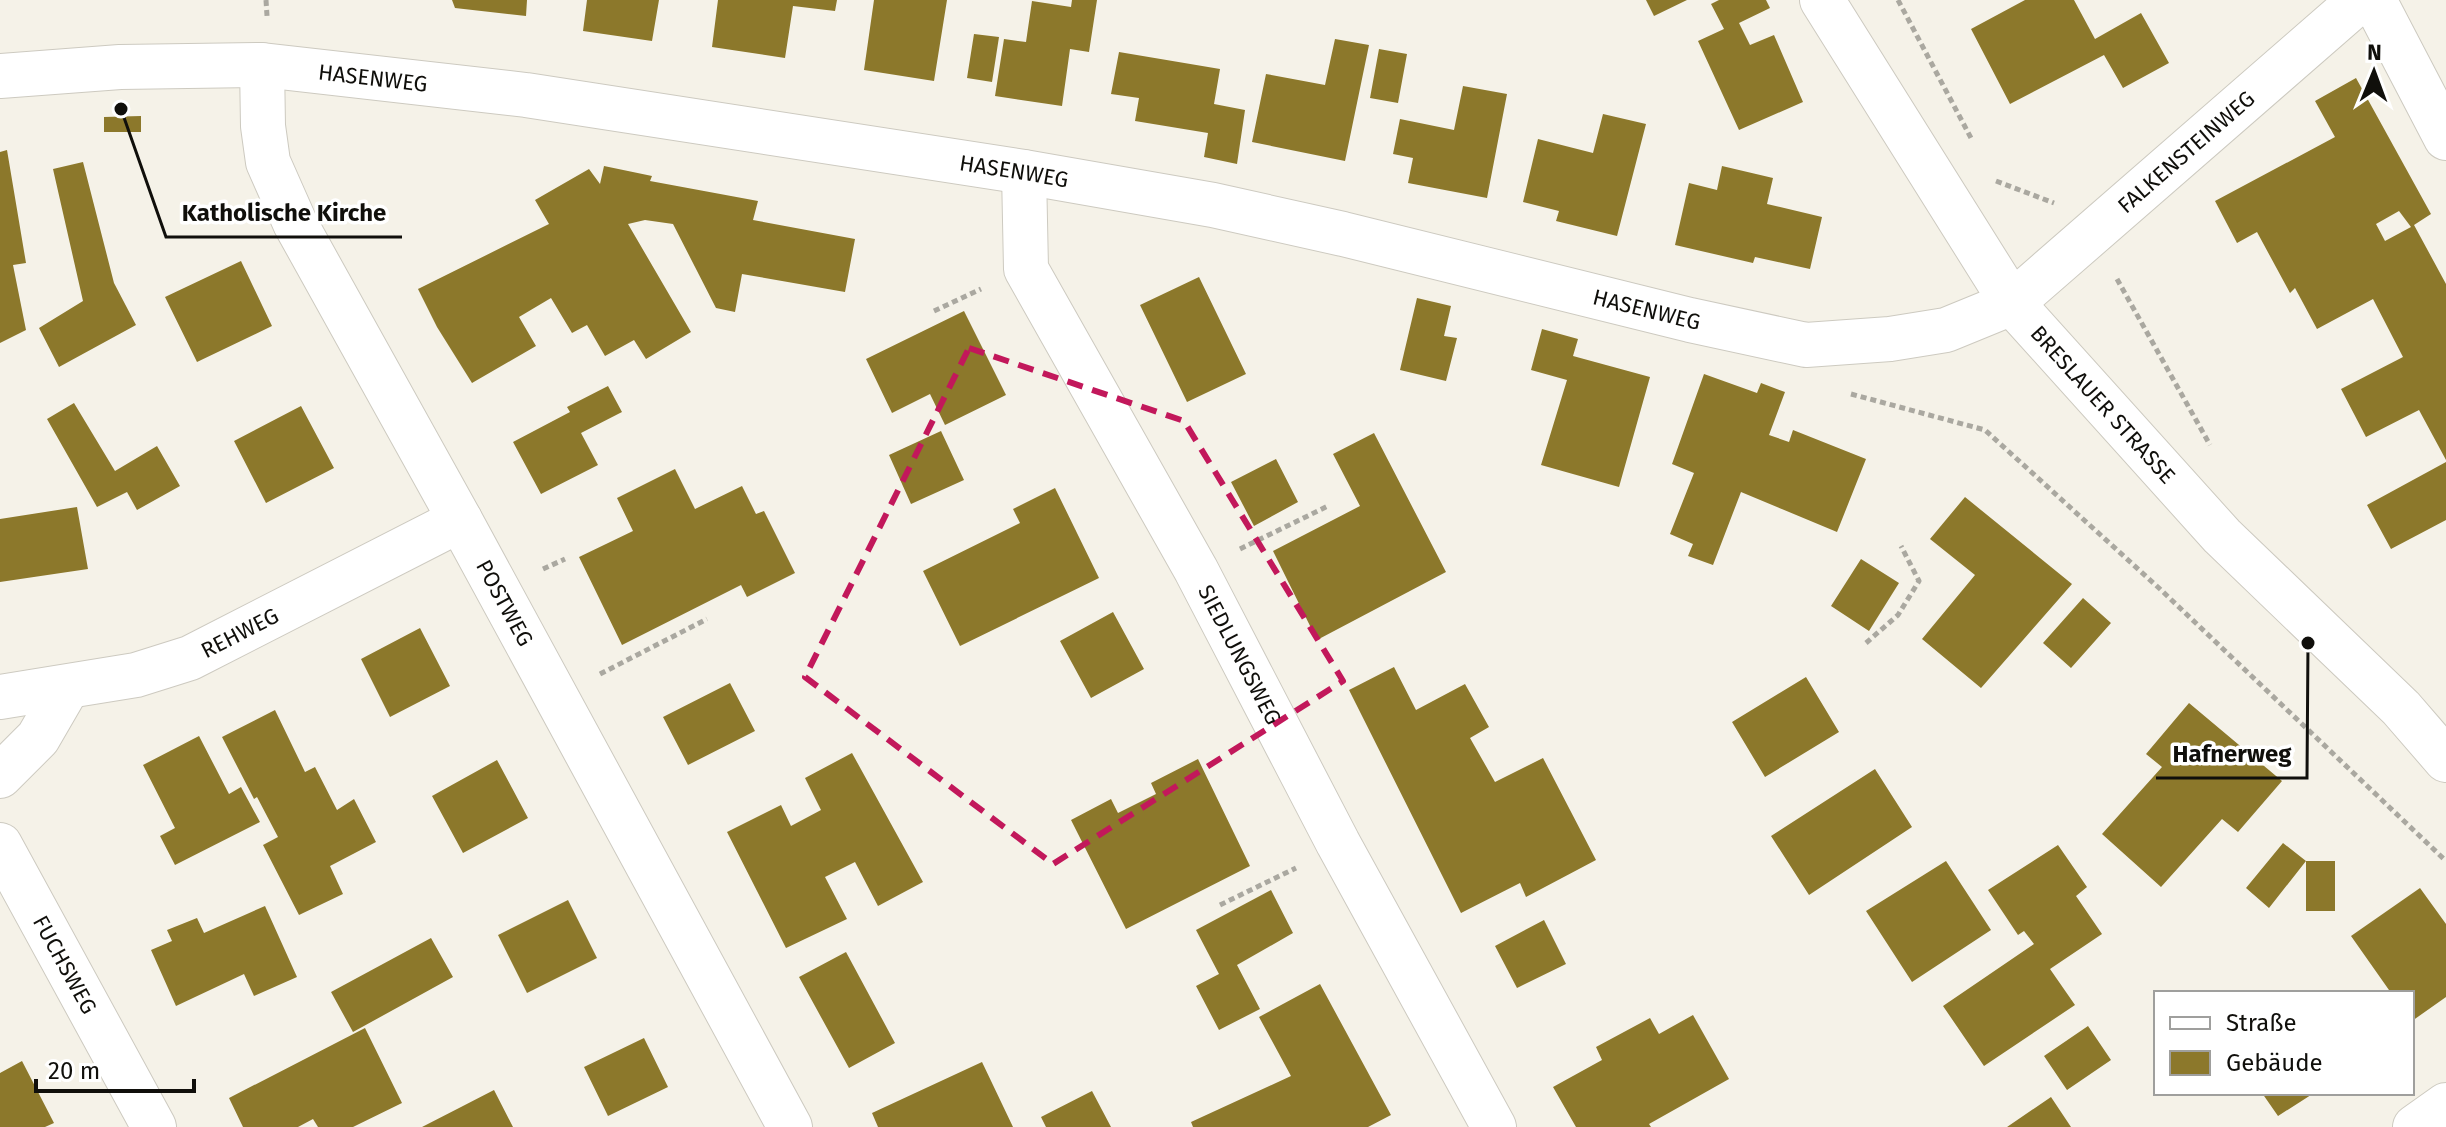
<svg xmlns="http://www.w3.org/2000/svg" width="2446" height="1127" font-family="'Fira Sans',sans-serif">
<rect width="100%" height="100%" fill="#f5f2e8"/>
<path fill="#8c782b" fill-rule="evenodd" d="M452 0H527L526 16 455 8Z
M587 0H659L652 41 583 31Z
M718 0H837L835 11 793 6 785 58 712 47Z
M874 0H947L934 81 864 70Z
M1072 0H1097L1089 52 1070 49 1062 106 995 96 1004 39 1026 42 1032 1 1071 7Z
M1646 0H1687L1654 16Z
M1719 0H1766L1770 8 1739 23 1750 45 1774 35 1803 102 1739 130 1698 41 1724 29 1711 4Z
M2025 0H2074L2095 39 2141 13 2169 63 2123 88 2104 55 2010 104 1971 29Z
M974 34 999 37 992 82 967 78Z
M1335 39 1369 45 1345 161 1252 142 1266 74 1325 85Z
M1379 49 1407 54 1398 103 1370 98Z
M1119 52 1220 69 1214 104 1245 110 1237 164 1204 157 1208 133 1135 121 1139 98 1111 94Z
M2356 78 2431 214 2414 225 2446 284V460L2419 410 2366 437 2341 389 2403 357 2373 299 2317 329 2295 288 2290 293 2257 232 2237 243 2215 201 2335 137 2315 101ZM2399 211 2411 227 2385 241 2376 224Z
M1463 86 1507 94 1487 198 1408 183 1413 158 1393 154 1400 119 1454 130Z
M1603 114 1646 124 1617 236 1556 221 1559 211 1523 202 1538 139 1593 153Z
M141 116V132H104V117Z
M7 150 26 263 13 265 26 330 0 343V152Z
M83 162 114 283 136 325 59 367 39 328 83 301 53 169Z
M604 166 652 176 650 181 758 201 753 220 855 239 845 292 742 274 735 312 716 308 673 224 645 220 628 224 691 332 646 359 634 340 605 356 587 325 572 333 551 298 519 317 536 346 472 383 437 327 418 289 549 224 535 200 589 169 600 184Z
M1722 166 1773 178 1767 204 1822 217 1810 269 1755 257 1753 263 1675 245 1689 183 1717 190Z
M241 261 272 326 197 362 165 297Z
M1199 277 1246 374 1187 402 1140 305Z
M1417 298 1451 306 1444 336 1457 338 1446 381 1400 370Z
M964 311 1006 395 945 425 930 394 892 413 866 359Z
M1542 329 1578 339 1573 356 1650 377 1619 487 1541 465 1567 380 1531 370Z
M1704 374 1757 393 1761 383 1785 392 1769 435 1789 442 1793 430 1866 459 1837 532 1741 492 1713 565 1688 556 1693 544 1670 534 1694 473 1672 464Z
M608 386 622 412 581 433 598 465 541 494 513 442 570 412 567 407Z
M74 403 115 471 157 446 180 486 137 510 127 492 97 507 47 419Z
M301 406 334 468 266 503 234 441Z
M941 431 964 480 911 504 889 455Z
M1374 433 1446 572 1317 640 1273 551 1360 506 1333 454Z
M1276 459 1298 502 1254 526 1231 482Z
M2446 462V520L2391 549 2367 505Z
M675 469 695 509 742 486 756 514 764 511 795 573 747 597 741 585 622 645 579 557 633 531 617 498Z
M1055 488 1099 578 960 646 923 571 1020 523 1013 509Z
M1965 497 2072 584 1981 688 1922 639 1975 575 1930 539Z
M77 507 88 569 0 582V519Z
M1861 559 1899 583 1869 631 1831 606Z
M2083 598 2111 623 2071 668 2043 643Z
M1113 612 1144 669 1091 698 1060 641Z
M420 628 450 686 390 717 361 659Z
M1394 667 1416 710 1465 684 1489 727 1470 738 1495 782 1543 758 1596 860 1526 897 1520 883 1461 913 1349 690Z
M1806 677 1839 732 1765 777 1732 722Z
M730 683 755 731 688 765 663 717Z
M2189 703 2282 781 2238 832 2222 819 2161 887 2102 834 2162 767 2146 754Z
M275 710 305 772 315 767 337 810 354 799 376 842 330 866 343 894 299 915 263 845 278 837 257 797 254 799 222 737Z
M199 736 229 794 241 787 260 822 175 865 160 836 175 828 143 765Z
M852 753 923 882 878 906 855 862 825 877 847 919 786 948 727 832 781 805 791 826 821 810 805 778Z
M1198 759 1250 866 1126 929 1071 820 1111 799 1118 813 1156 794 1151 783Z
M497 760 528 818 463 853 432 796Z
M1875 769 1912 827 1809 895 1771 836Z
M2283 843 2306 861H2335V911H2306V861L2269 908 2246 888Z
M2058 845 2087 887 2076 896 2102 934 2050 969 2075 1005 1984 1066 1943 1006 2034 944 2024 931 2018 935 1988 890Z
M1946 861 1991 930 1912 982 1866 911Z
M2420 888 2446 924V997L2412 1021V993H2385L2389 990 2351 936Z
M1271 890 1293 933 1237 965 1260 1009 1219 1030 1196 986 1219 974 1196 930Z
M568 900 597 958 527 993 498 935Z
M265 906 297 977 254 996 244 974 176 1006 151 950 172 941 167 930 197 918 204 933Z
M1544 920 1566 964 1517 988 1495 946Z
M431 938 453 977 353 1032 331 992Z
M846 952 895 1043 849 1068 799 977Z
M1320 984 1391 1115 1368 1127H1193L1191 1122 1291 1076 1259 1017Z
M1693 1015 1729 1079 1649 1124 1651 1127H1576L1553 1087 1602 1060 1596 1047 1650 1018 1659 1034Z
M2088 1026 2111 1060 2067 1090 2044 1056Z
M365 1028 402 1103 353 1127H318L313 1119 298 1127H243L229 1098Z
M644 1038 668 1087 608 1116 584 1067Z
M22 1061 54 1123 45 1127H0V1073Z
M982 1062 1013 1127H878L872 1113Z
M494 1090 513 1127H422L461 1107Z
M1092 1091 1111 1127H1046L1041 1117Z
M2262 1093H2314L2278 1116Z
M2051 1097 2071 1127H2007Z"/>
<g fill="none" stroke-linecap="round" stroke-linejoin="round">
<defs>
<g id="minor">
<path id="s1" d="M1822 0 2012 303 2222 536 2401 708 2446 760"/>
<path d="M2374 0 2446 138"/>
<path id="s2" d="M262 65 263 126 268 162 295 223 460 520 790 1127"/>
<path id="s3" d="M0 76 120 67 262 65 526 95 1024 172 1213 205 1343 234 1690 320 1806 345 1890 339 1946 330 2012 303 2360 0"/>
<path id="s4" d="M1024 172 1026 269 1196 570 1338 843 1494 1127"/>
<path id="s5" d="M0 697 136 675 190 658 460 520"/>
<path d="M0 776 38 738 67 688"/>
<path id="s6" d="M0 845 154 1127"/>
<path d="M2415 1127 2446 1105"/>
</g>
</defs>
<use href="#minor" stroke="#cdcac0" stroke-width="46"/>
<path stroke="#aaa8a0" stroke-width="5" stroke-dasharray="6 4" stroke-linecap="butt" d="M266 0 267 16
M1898 0 1971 138
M1996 181 2054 203
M2117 279 2210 445
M934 311 981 289
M1851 394 1985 430 2160 589 2446 861
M1240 549 1328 506
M543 569 565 559
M1866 643 1898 615 1919 581 1901 546
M600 674 707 619
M1220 905 1296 868"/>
<use href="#minor" stroke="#fff" stroke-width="44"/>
</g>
<path fill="none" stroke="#c2185b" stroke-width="6" stroke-dasharray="16 10" stroke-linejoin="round" d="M969 348 1184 421 1343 681 1053 864 805 677Z"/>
<g text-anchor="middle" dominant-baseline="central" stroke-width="7" stroke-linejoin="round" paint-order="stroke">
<g font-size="22" fill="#100f0b" stroke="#fff">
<text stroke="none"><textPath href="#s3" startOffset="374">HASENWEG</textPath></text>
<text stroke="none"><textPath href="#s3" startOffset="2276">FALKENSTEINWEG</textPath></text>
<text stroke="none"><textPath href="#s3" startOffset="1022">HASENWEG</textPath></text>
<text stroke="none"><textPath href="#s3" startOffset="1670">HASENWEG</textPath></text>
<text stroke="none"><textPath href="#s1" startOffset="494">BRESLAUER STRASSE</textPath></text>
<text stroke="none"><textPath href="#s2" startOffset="598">POSTWEG</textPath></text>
<text stroke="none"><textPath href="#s5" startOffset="250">REHWEG</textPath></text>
<text stroke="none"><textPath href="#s4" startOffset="538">SIEDLUNGSWEG</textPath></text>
<text stroke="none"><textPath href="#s6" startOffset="136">FUCHSWEG</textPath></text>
</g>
</g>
<path fill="none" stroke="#100f0b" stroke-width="3" d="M121 109L166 237H402M2308 643L2307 778H2156"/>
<g fill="#100f0b" stroke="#fff" stroke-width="3">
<circle cx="121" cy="109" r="8"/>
<circle cx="2308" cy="643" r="8"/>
</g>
<g font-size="24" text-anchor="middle" font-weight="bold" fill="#100f0b" stroke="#fff" stroke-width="7" stroke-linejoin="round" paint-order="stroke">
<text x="284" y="221">Katholische Kirche</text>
<text x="2232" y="762">Hafnerweg</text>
</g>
<rect x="2154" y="991" width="260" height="104" fill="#ffffff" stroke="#9f9f9d" stroke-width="2"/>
<rect x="2170" y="1017" width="40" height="12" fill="#ffffff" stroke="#9f9f9d" stroke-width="2"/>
<text x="2226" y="1031" font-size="24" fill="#100f0b">Straße</text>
<rect x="2170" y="1051" width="40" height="24" fill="#8c782b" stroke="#9f9f9d" stroke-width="2"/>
<text x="2226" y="1071" font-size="24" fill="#100f0b">Gebäude</text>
<g transform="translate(2374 72) rotate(1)" stroke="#ffffff" stroke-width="6" paint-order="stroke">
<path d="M0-6L14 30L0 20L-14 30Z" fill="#100f0b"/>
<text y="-12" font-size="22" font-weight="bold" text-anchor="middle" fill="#100f0b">N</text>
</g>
<path d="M36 1079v12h158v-12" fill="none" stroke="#100f0b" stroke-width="4"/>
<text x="48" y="1079" font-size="24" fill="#100f0b" stroke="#ffffff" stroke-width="6" paint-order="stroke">20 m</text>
</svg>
